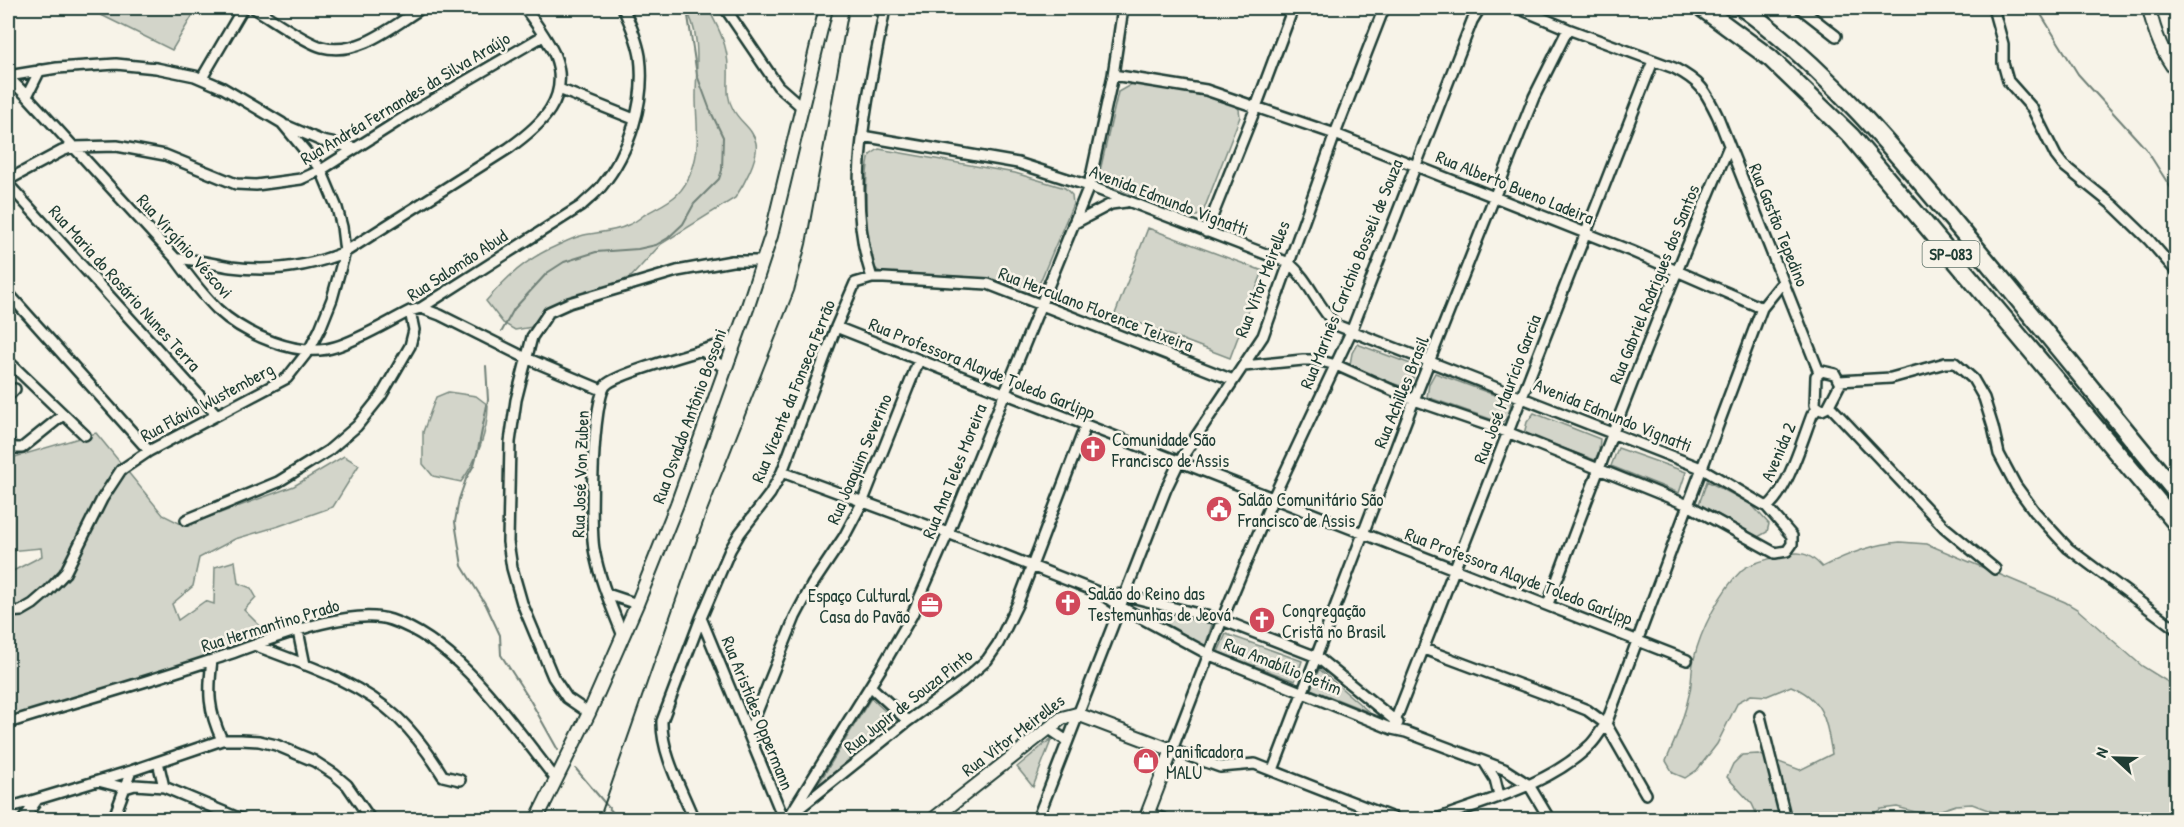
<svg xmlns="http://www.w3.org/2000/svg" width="2184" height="827" font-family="'Patrick Hand',sans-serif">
<rect width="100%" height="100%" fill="#f7f3e8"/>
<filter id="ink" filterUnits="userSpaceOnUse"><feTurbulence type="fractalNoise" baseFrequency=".0167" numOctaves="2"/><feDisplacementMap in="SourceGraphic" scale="12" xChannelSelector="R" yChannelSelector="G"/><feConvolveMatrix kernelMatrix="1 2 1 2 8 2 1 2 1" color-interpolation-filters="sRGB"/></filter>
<g filter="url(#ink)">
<path fill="#d3d5ca" stroke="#79897f" stroke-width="1.5" d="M87 8H197L172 50Z
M685 8H708C718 27 728 45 728 68 729 83 725 95 733 109 739 122 753 128 756 143 759 158 743 186 735 198L661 244 632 276 532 327 515 330 503 323 486 301C506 278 526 259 554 247 563 243 574 237 584 235 598 232 615 232 628 225 634 223 639 219 644 215 668 201 681 199 692 170 701 146 696 122 696 97 696 68 702 33 685 8Z
M1132 84C1153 87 1227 95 1239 109L1240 117 1203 212 1197 216H1191L1107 184 1101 178 1100 171 1118 92Z
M879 149 1015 173 1065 188 1072 195 1073 204 1037 289 1025 293 992 280 972 277 893 274C887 274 879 273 875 268 864 254 864 173 870 155Z
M1148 228 1263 271 1230 358 1115 314Z
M1357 344 1416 366 1410 389 1379 379 1350 364 1352 353Z
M1435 373 1511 401 1510 414 1502 423 1427 397 1429 384Z
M448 392 476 396 488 405C488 431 477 461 461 482L433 476 423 464V432L436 397Z
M1534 413 1600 439 1599 451 1595 460 1524 434 1527 422Z
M96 433 163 515 185 526 294 486 344 456 359 465 333 507 279 526 235 539 199 558 193 586 172 604 178 620 205 601 214 604 215 567 235 561 238 583 251 588 256 597 244 610 262 628 254 645 8 723V572L13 571 42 556 41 548 8 551V459Z
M1618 448 1686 472 1679 493 1611 466Z
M1707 481 1751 504 1769 524 1767 532 1758 537 1699 504Z
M1900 542 1927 544 2065 602 2077 609 2142 666 2176 687V819H2012L1972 804 1956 805 1926 815 1897 807 1881 809 1866 819H1759L1752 804 1727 777 1733 764 1742 755 1758 754 1800 770 1832 754C1826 721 1825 700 1791 686L1767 696 1751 695 1738 702 1717 744 1697 770 1685 778 1673 773 1666 761C1676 739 1685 715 1690 691 1692 681 1691 669 1694 659 1700 631 1721 590 1742 570 1750 563 1766 560 1776 557 1797 551 1807 550 1822 567 1847 554 1872 544 1900 542Z
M1142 609 1212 624 1205 647Z
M1226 634 1302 661 1295 681 1218 652Z
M1319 669 1369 712 1311 689Z
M871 698 896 721 817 786Z
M1052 738 1033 787 1017 767Z"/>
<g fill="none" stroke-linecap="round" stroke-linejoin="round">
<path stroke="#6f8077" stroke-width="2" d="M2037 8 2078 74 2146 149 2176 196
M502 331 514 309 547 273 564 262 596 252 638 249 656 245 668 238 683 224 694 204 719 179 722 170 723 137 710 110 697 75 688 16 684 8
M486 366 488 400 478 450 474 465 466 479 459 499 455 522 462 566 486 605 500 635 501 655 530 700 558 750
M576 769 614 814 616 820"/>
<defs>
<path id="minor" d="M254 8C271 18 304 42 322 47 358 57 394 25 422 8
M725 8 778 86 803 108
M1518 8 1568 29 1674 68C1701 82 1705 90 1718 117L1819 372
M1800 8 1836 36
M1993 8 2003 44V63L2008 81 2032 108 2056 156 2063 165 2114 206 2149 240 2176 271
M1113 75 1206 90 1335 134 1631 251 1762 308
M8 76 57 68 116 64 156 68 195 76 223 88 282 123 321 170 337 208 342 227 345 252 332 299 320 329 309 350 287 378 149 451 121 470 102 499 65 573 48 591 33 604 21 611 8 612
M8 77 27 96 176 259C189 277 202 294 217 309 244 334 299 359 335 347 361 339 386 323 410 311L421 308 581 206C587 200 595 194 601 187 630 152 646 101 640 56 637 39 630 23 623 8
M202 78 243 8
M559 89 634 119
M27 96 40 70
M287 126 322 141 356 148
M862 136 1018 163 1089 186 1289 263C1309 280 1317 306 1336 325L1701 468 1767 507 1792 536V544L1787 551 1775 553 1688 505 1507 432 1414 400 1336 365 1317 360H1303L1244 366
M8 180 62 151 73 147 117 146 165 155 236 184 256 185 301 179 321 170 411 113 543 36
M8 184 217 415
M1073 224 1111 204 1126 202
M1206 232 1256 107 1293 8
M176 259C195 258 212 264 231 267 270 272 309 267 345 252L509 148C541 125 571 99 555 56 548 39 535 23 525 8
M872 278C843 190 869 95 885 8
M8 293 149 451
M421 308 440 315 526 358 602 390
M836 327C1119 439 1403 548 1687 660
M703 351 725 369
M8 361 85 435
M1822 371 1835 374 1840 384 1828 407 1822 410 1815 405 1816 376Z
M1839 381 1891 378 1945 363H1955L1973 379 1984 398 1993 427 1999 454 2016 486 2035 512 2068 548 2176 629
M8 396 15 389
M1829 405 1944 527 1995 569
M8 442 14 448H22L63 415
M782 472 948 533 1100 593 1119 606 1210 655 1392 729 1406 732 1504 769 1529 785 1550 820
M1767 507C1787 493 1803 438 1812 415L1817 409
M186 520 278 482 328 451 357 426 381 396 410 346 414 330 410 311
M1101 593 1123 595 1222 620 1317 657 1398 723
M607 594 637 604
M1548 604C1605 450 1665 297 1729 146
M701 618 784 820
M298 631 305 665
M623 636C612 608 599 579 594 549 590 526 592 400 606 385 619 372 712 348 736 340
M254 645C303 664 359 681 398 718 416 735 430 755 443 776L460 780
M1424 649 1577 706 1587 710 1606 724 1646 794
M212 660C208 692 208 710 222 740
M870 686 908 721
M589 713 567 698 553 677 522 603 512 568 508 542 510 442 516 400 532 337 549 312 569 303 677 271 732 261H763
M1760 716 1786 820
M8 723C75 702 144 683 212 660 256 646 346 605 391 620 460 643 511 723 555 778
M1048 728 1067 741
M1392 729 1653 61
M749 732 795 617 812 585 844 537 862 503 919 360
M158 762 164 787 243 820
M1485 763 1495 779 1499 795
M1273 770 1414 400 1534 97 1568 29
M98 781 125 788 135 785 164 787
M8 808 131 771 222 740H241L259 741 276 745 314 761 334 774 347 785 371 820
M797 810 908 721 962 682 987 660 998 644 1017 605 1085 427
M1148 813 1167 820
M23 820 37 800
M113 820 131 771
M694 820C682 790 661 753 662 721L701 618 730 550 740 533 770 494 782 472 836 327 855 283 872 278H884L988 284 1233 380
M787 820 885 662 912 615 948 533 1089 186 1113 75 1123 8
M1037 820 1166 489 1179 462 1263 336 1335 134 1384 8
M1398 820 1255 764 1220 767 1172 750 1222 620 1273 498 1351 332 1472 21 1480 8
M1434 820C1484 801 1550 785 1589 746 1596 740 1600 731 1606 724L1762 308 1783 282"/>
<path id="tertiary" d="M2149 8C2154 31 2161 52 2176 71
M536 820 589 713 637 604 677 504 748 306 771 236 826 8
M932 820 1062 718 1077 714 1172 750 1145 820"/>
<path id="motorway" d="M1702 8 1770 58 1851 136 2176 523
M1743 8C1832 73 1901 158 1971 242 2040 325 2108 409 2176 492"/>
</defs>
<use href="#minor" stroke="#1f3d34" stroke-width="14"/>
<use href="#tertiary" stroke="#1f3d34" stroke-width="16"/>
<use href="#motorway" stroke="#1f3d34" stroke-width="21"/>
<use href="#minor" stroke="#f7f3e8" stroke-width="9"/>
<use href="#tertiary" stroke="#f7f3e8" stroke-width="12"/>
<use href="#motorway" stroke="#f7f3e8" stroke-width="16"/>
<path stroke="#1f3d34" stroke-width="2" d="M599 820 707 511 794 291 806 244 849 8"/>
</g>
</g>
<defs>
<symbol id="church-disc" viewBox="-11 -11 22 22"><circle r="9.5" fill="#d1495b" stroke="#f7f3e8"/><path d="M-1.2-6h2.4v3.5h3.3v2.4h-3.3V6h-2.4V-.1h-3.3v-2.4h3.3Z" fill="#fff"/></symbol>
<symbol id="civic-disc" viewBox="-11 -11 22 22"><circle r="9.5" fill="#d1495b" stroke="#f7f3e8"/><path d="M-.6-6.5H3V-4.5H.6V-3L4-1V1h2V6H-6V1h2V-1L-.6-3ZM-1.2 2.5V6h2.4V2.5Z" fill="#fff"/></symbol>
<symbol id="office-disc" viewBox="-11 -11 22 22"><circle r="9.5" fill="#d1495b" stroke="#f7f3e8"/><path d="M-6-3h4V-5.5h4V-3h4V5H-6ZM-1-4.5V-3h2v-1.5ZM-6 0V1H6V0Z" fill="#fff"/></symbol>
<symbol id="shop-disc" viewBox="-11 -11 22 22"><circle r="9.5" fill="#d1495b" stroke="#f7f3e8"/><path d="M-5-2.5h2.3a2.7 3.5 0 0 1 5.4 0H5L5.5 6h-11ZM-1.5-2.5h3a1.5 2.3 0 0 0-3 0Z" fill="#fff"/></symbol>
</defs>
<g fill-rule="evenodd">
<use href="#church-disc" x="1078" y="434" width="30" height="30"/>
<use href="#civic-disc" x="1204" y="494" width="30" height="30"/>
<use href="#church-disc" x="1053" y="588" width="30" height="30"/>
<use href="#office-disc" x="915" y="590" width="30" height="30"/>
<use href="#church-disc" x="1247" y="605" width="30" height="30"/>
<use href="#shop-disc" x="1131" y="746" width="30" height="30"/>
</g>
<g text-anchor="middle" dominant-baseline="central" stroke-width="5" stroke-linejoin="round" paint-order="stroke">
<rect fill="#f7f3e8" stroke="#60746a" stroke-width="1.5" x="1922.5" y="241" width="57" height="26" rx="4.5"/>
<g font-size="16" font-weight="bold" fill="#1f3d34">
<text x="1951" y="254">SP-083</text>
</g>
<g font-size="18" fill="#1f3d34" stroke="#f7f3e8">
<text transform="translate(405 98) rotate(-31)">Rua Andréa Fernandes da Silva Araújo</text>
<text transform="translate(1515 187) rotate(22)">Rua Alberto Bueno Ladeira</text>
<text transform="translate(1169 200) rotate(21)">Avenida Edmundo Vignatti</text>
<text transform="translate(1779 225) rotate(68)">Rua Gastão Tepedino</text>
<text transform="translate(185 246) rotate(48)">Rua Virgínio Véscovi</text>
<text transform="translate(457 265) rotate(-33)">Rua Salomão Abud</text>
<text transform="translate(1351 274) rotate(-68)">Rua Marinês Carichio Bosseli de Souza</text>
<text transform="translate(1262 279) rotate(-69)">Rua Vitor Meirelles</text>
<text transform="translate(1654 284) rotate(-68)">Rua Gabriel Rodrigues dos Santos</text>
<text transform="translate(125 288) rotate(48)">Rua Maria do Rosário Nunes Terra</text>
<text transform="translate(1096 309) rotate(21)">Rua Herculano Florence Teixeira</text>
<text transform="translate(982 368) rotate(22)">Rua Professora Alayde Toledo Garlipp</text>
<text transform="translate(1507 389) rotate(-69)">Rua José Maurício Garcia</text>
<text transform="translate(793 391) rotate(-68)">Rua Vicente da Fonseca Ferrão</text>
<text transform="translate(1401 392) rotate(-68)">Rua Achilles Brasil</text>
<text transform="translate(207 402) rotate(-28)">Rua Flávio Wustemberg</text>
<text transform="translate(1613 415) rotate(22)">Avenida Edmundo Vignatti</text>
<text transform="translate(689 416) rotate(-70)">Rua Osvaldo Antônio Bossoni</text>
<text transform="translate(1778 452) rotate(-67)">Avenida 2</text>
<text transform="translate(859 459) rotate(-67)">Rua Joaquim Severino</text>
<text transform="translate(954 471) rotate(-68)">Rua Ana Teles Moreira</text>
<text transform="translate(580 474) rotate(-88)">Rua José Von Zuben</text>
<text transform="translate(1519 576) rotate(21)">Rua Professora Alayde Toledo Garlipp</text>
<text transform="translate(270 625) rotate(-17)">Rua Hermantino Prado</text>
<text transform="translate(1283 666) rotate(22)">Rua Amabílio Betim</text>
<text transform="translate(908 701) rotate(-38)">Rua Jupir de Souza Pinto</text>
<text transform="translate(758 713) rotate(68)">Rua Aristides Oppermann</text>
<text transform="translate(1013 735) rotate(-37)">Rua Vitor Meirelles</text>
</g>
<g font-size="18" fill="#1f3d34" stroke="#f7f3e8" text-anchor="start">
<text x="1112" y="439">Comunidade São<tspan x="1112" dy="21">Francisco de Assis</tspan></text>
<text x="1238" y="499">Salão Comunitário São<tspan x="1238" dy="21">Francisco de Assis</tspan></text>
<text x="1088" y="593">Salão do Reino das<tspan x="1088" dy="21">Testemunhas de Jeová</tspan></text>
<text x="910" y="595" text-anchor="end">Espaço Cultural<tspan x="910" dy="21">Casa do Pavão</tspan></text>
<text x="1282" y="610">Congregação<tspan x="1282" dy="21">Cristã no Brasil</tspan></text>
<text x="1166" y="751">Panificadora<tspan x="1166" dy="21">MALU</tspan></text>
</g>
</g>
<rect width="2184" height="827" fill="none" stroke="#f7f3e8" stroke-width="30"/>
<rect x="15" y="15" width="2154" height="797" fill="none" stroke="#1f3d34" stroke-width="2" filter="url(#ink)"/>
<g transform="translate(2115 758) rotate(292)" stroke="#f7f3e8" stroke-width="4.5" paint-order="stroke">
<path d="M0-4.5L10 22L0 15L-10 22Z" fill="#1f3d34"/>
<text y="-9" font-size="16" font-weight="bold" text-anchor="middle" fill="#1f3d34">N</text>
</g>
</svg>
